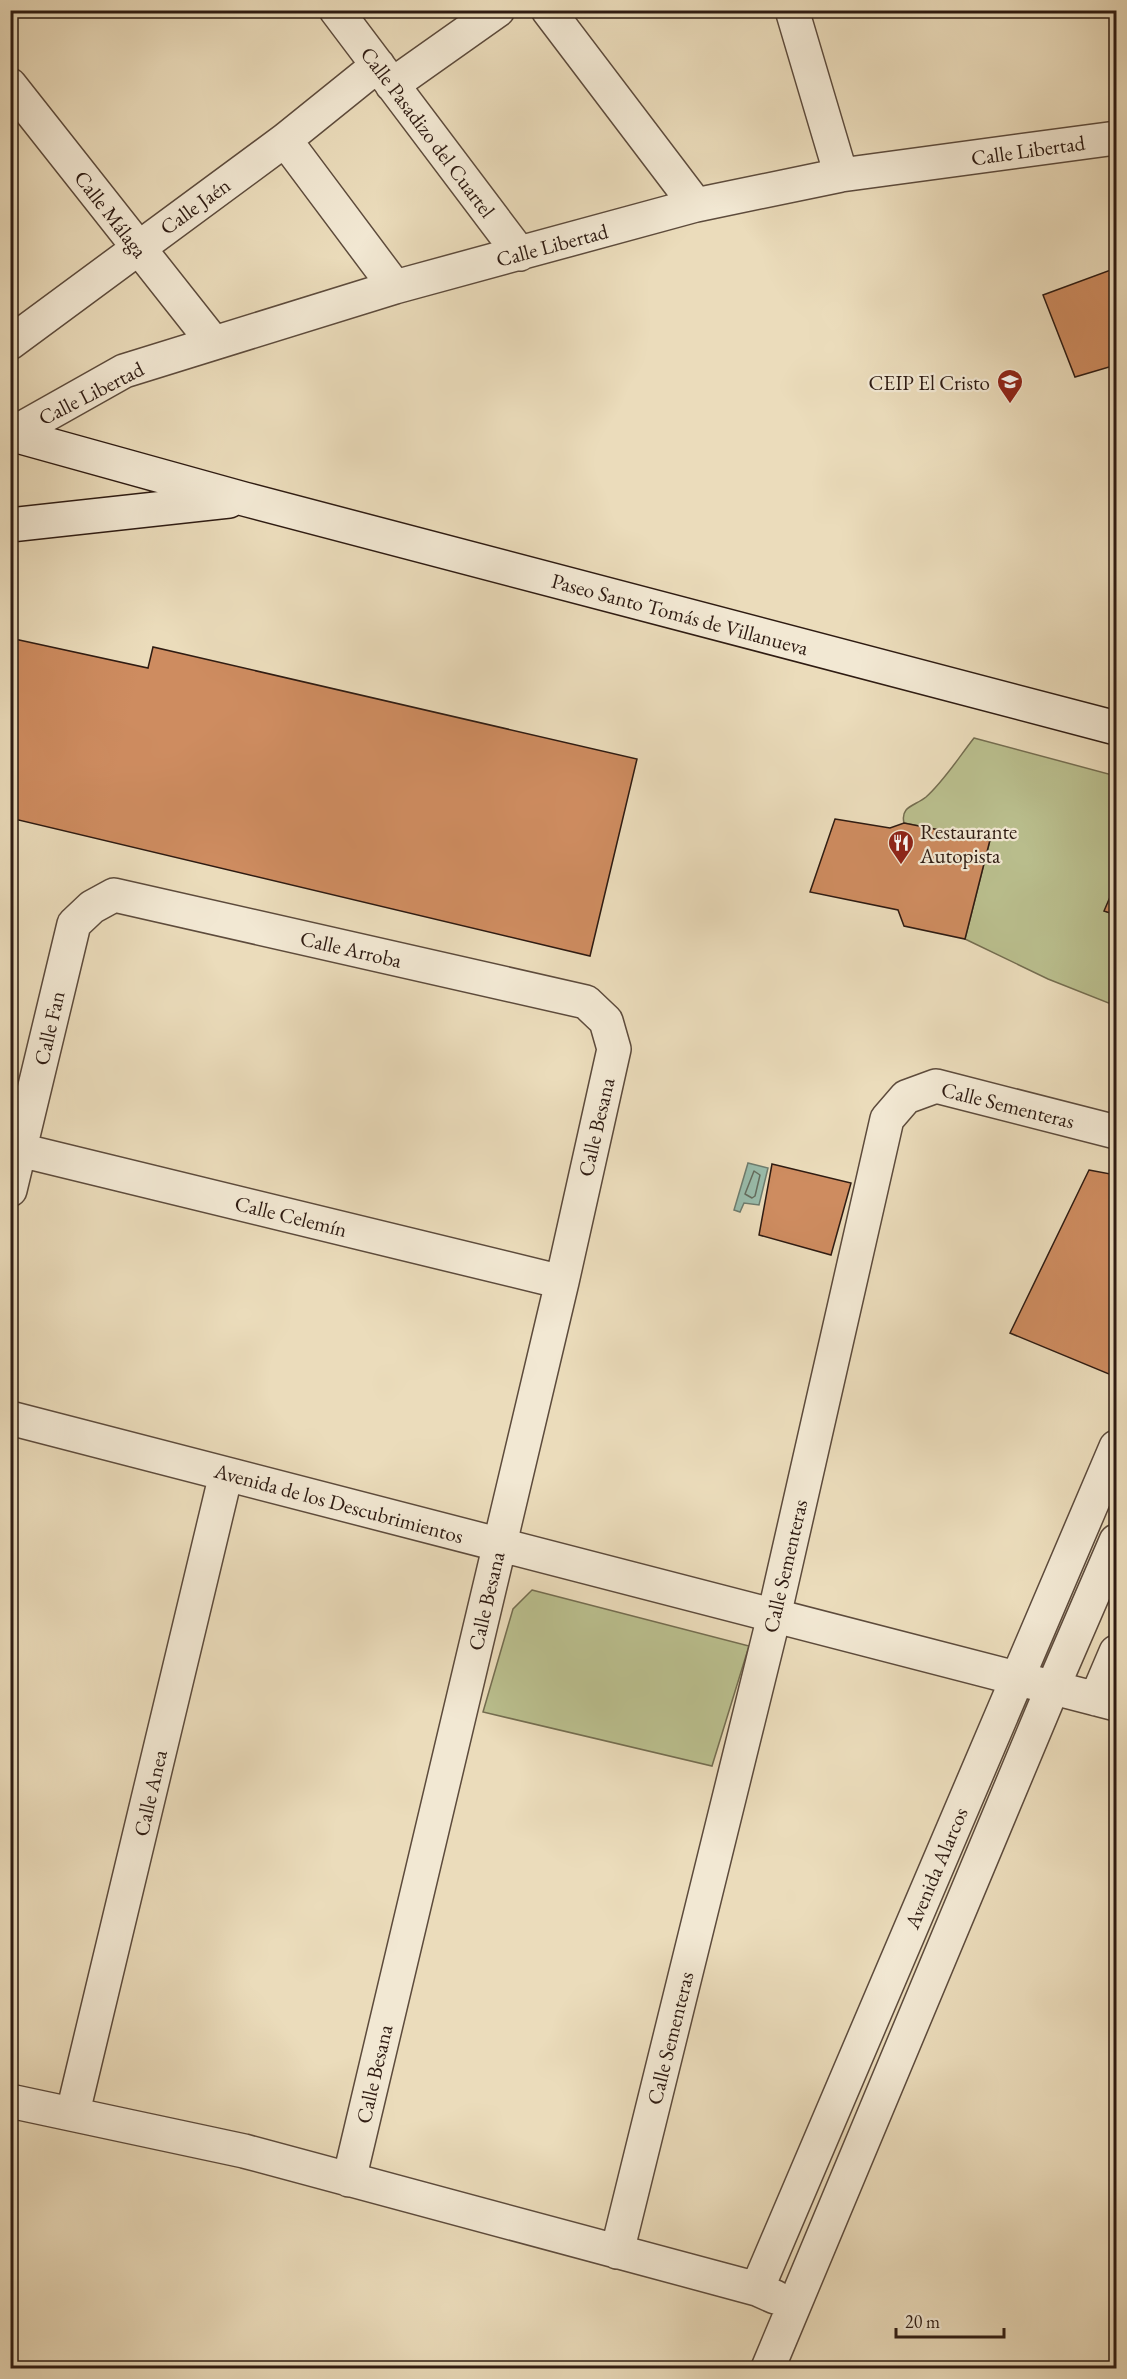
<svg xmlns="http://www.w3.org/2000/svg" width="1127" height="2379" font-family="'EB Garamond',serif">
<rect width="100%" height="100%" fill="#ebdcbb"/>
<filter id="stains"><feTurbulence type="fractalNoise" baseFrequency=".00333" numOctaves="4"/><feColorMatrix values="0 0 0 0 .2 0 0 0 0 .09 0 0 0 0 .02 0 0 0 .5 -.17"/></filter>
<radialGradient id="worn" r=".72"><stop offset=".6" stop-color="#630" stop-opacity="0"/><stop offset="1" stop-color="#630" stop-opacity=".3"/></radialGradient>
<path fill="#babf8e" stroke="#746d50" stroke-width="1.5" d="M974 738 1116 776V883L1105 911 1116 915V1006L1048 979 965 939 990 840 904 823C900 806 915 806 926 797 944 781 959 757 974 738Z
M532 1590 749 1646 712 1766 483 1712 513 1609Z"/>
<path fill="#99bcab" stroke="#6e7c6e" stroke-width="1.5" d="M748 1163 768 1168 759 1205 744 1203 740 1212 734 1210Z"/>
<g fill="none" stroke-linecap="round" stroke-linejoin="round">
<path stroke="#646c5e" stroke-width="1.5" d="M754 1171 760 1175 755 1196 752 1198 745 1194Z"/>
</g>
<path fill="#ce8c60" stroke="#2e1b12" stroke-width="1.5" d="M1116 268V365L1075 377 1043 295Z
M10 638 148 668 153 647 637 759 590 956 10 818Z
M835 819 890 828 904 823 990 840 965 939 904 926 898 910 810 892Z
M1116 883V915L1104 911Z
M772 1164 851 1183 831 1255 759 1235Z
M1089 1170 1116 1175V1377L1010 1333Z"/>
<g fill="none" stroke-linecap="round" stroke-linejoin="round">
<defs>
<path id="street" d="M336 10 520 254
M548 10 696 205
M792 10 841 175
M10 85 213 342
M392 85 498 10
M285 140 395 287
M10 343 285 140 378 65
M12 434 124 371 395 287 696 205 841 175 1116 138
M20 1150 562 1282
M10 1190 74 924 92 907 114 895 586 1002 606 1021 614 1049 562 1282 349 2180
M10 1418 1116 1704
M1096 1699 1116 1652
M10 2101 244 2151 757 2289 775 2297
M73 2112 226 1474
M617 2252 774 1616 887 1119 906 1097 936 1086 1116 1132
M757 2289 1116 1447
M768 2368 1052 1689 1116 1541"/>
<path id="secondary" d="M10 434 244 499 1116 728
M10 525 229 501"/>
</defs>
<use href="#street" stroke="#5d4b3c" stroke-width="36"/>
<use href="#secondary" stroke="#2e1b12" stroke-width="36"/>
<use href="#street" stroke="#f2e8d3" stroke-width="33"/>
<use href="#secondary" stroke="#f2e8d3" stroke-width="33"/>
</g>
<defs>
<symbol id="school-pin" viewBox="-11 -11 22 30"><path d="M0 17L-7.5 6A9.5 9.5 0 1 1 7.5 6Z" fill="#8f2418" stroke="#f2e8d3"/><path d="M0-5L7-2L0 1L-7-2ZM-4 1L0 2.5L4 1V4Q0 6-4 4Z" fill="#fff"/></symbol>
<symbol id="restaurant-pin" viewBox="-11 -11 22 30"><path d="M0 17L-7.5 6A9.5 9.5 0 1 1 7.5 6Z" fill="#8f2418" stroke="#f2e8d3"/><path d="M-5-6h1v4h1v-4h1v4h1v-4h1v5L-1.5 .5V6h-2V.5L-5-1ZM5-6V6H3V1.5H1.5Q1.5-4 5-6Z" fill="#fff"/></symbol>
</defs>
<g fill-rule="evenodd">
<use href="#school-pin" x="995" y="367" width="30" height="40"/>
<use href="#restaurant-pin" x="886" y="828" width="30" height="40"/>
</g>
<g text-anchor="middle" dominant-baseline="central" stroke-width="4.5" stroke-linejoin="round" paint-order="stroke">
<g font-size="21" fill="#2e1b12" stroke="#f2e8d3">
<text transform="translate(428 132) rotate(53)">Calle Pasadizo del Cuartel</text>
<text transform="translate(1028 150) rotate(-8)">Calle Libertad</text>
<text transform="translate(195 206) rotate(-36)">Calle Jaén</text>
<text transform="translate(111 214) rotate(52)">Calle Málaga</text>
<text transform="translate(552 245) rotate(-15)">Calle Libertad</text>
<text transform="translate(91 393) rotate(-27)">Calle Libertad</text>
<text transform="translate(680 614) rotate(15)">Paseo Santo Tomás de Villanueva</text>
<text transform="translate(351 949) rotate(13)">Calle Arroba</text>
<text transform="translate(49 1028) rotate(-77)">Calle Fan</text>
<text transform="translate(1008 1105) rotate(14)">Calle Sementeras</text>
<text transform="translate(596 1127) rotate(-77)">Calle Besana</text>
<text transform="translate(291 1216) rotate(14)">Calle Celemín</text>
<text transform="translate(339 1503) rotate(15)">Avenida de los Descubrimientos</text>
<text transform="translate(785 1566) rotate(-77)">Calle Sementeras</text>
<text transform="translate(486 1601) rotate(-77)">Calle Besana</text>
<text transform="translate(150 1793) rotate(-77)">Calle Anea</text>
<text transform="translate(936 1868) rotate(-67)">Avenida Alarcos</text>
<text transform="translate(670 2038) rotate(-76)">Calle Sementeras</text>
<text transform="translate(374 2074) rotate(-77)">Calle Besana</text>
</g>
<g font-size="21" fill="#2e1b12" stroke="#f2e8d3" text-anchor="end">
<text x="990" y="382">CEIP El Cristo</text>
<text x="920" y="831" text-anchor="start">Restaurante<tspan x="920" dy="24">Autopista</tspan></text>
</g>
</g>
<rect width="1127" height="2379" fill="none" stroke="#ebdcbb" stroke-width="36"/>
<rect x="12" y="12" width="1103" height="2355" fill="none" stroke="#2e1b12" stroke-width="3"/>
<rect x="18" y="18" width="1091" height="2343" fill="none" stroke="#2e1b12" stroke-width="1.5"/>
<path d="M896 2328v9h108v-9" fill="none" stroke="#2e1b12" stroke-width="3"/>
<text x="905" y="2328" font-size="18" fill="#2e1b12" stroke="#f2e8d3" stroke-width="4.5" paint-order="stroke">20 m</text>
<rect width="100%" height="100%" filter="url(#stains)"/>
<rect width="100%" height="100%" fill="url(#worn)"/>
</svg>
